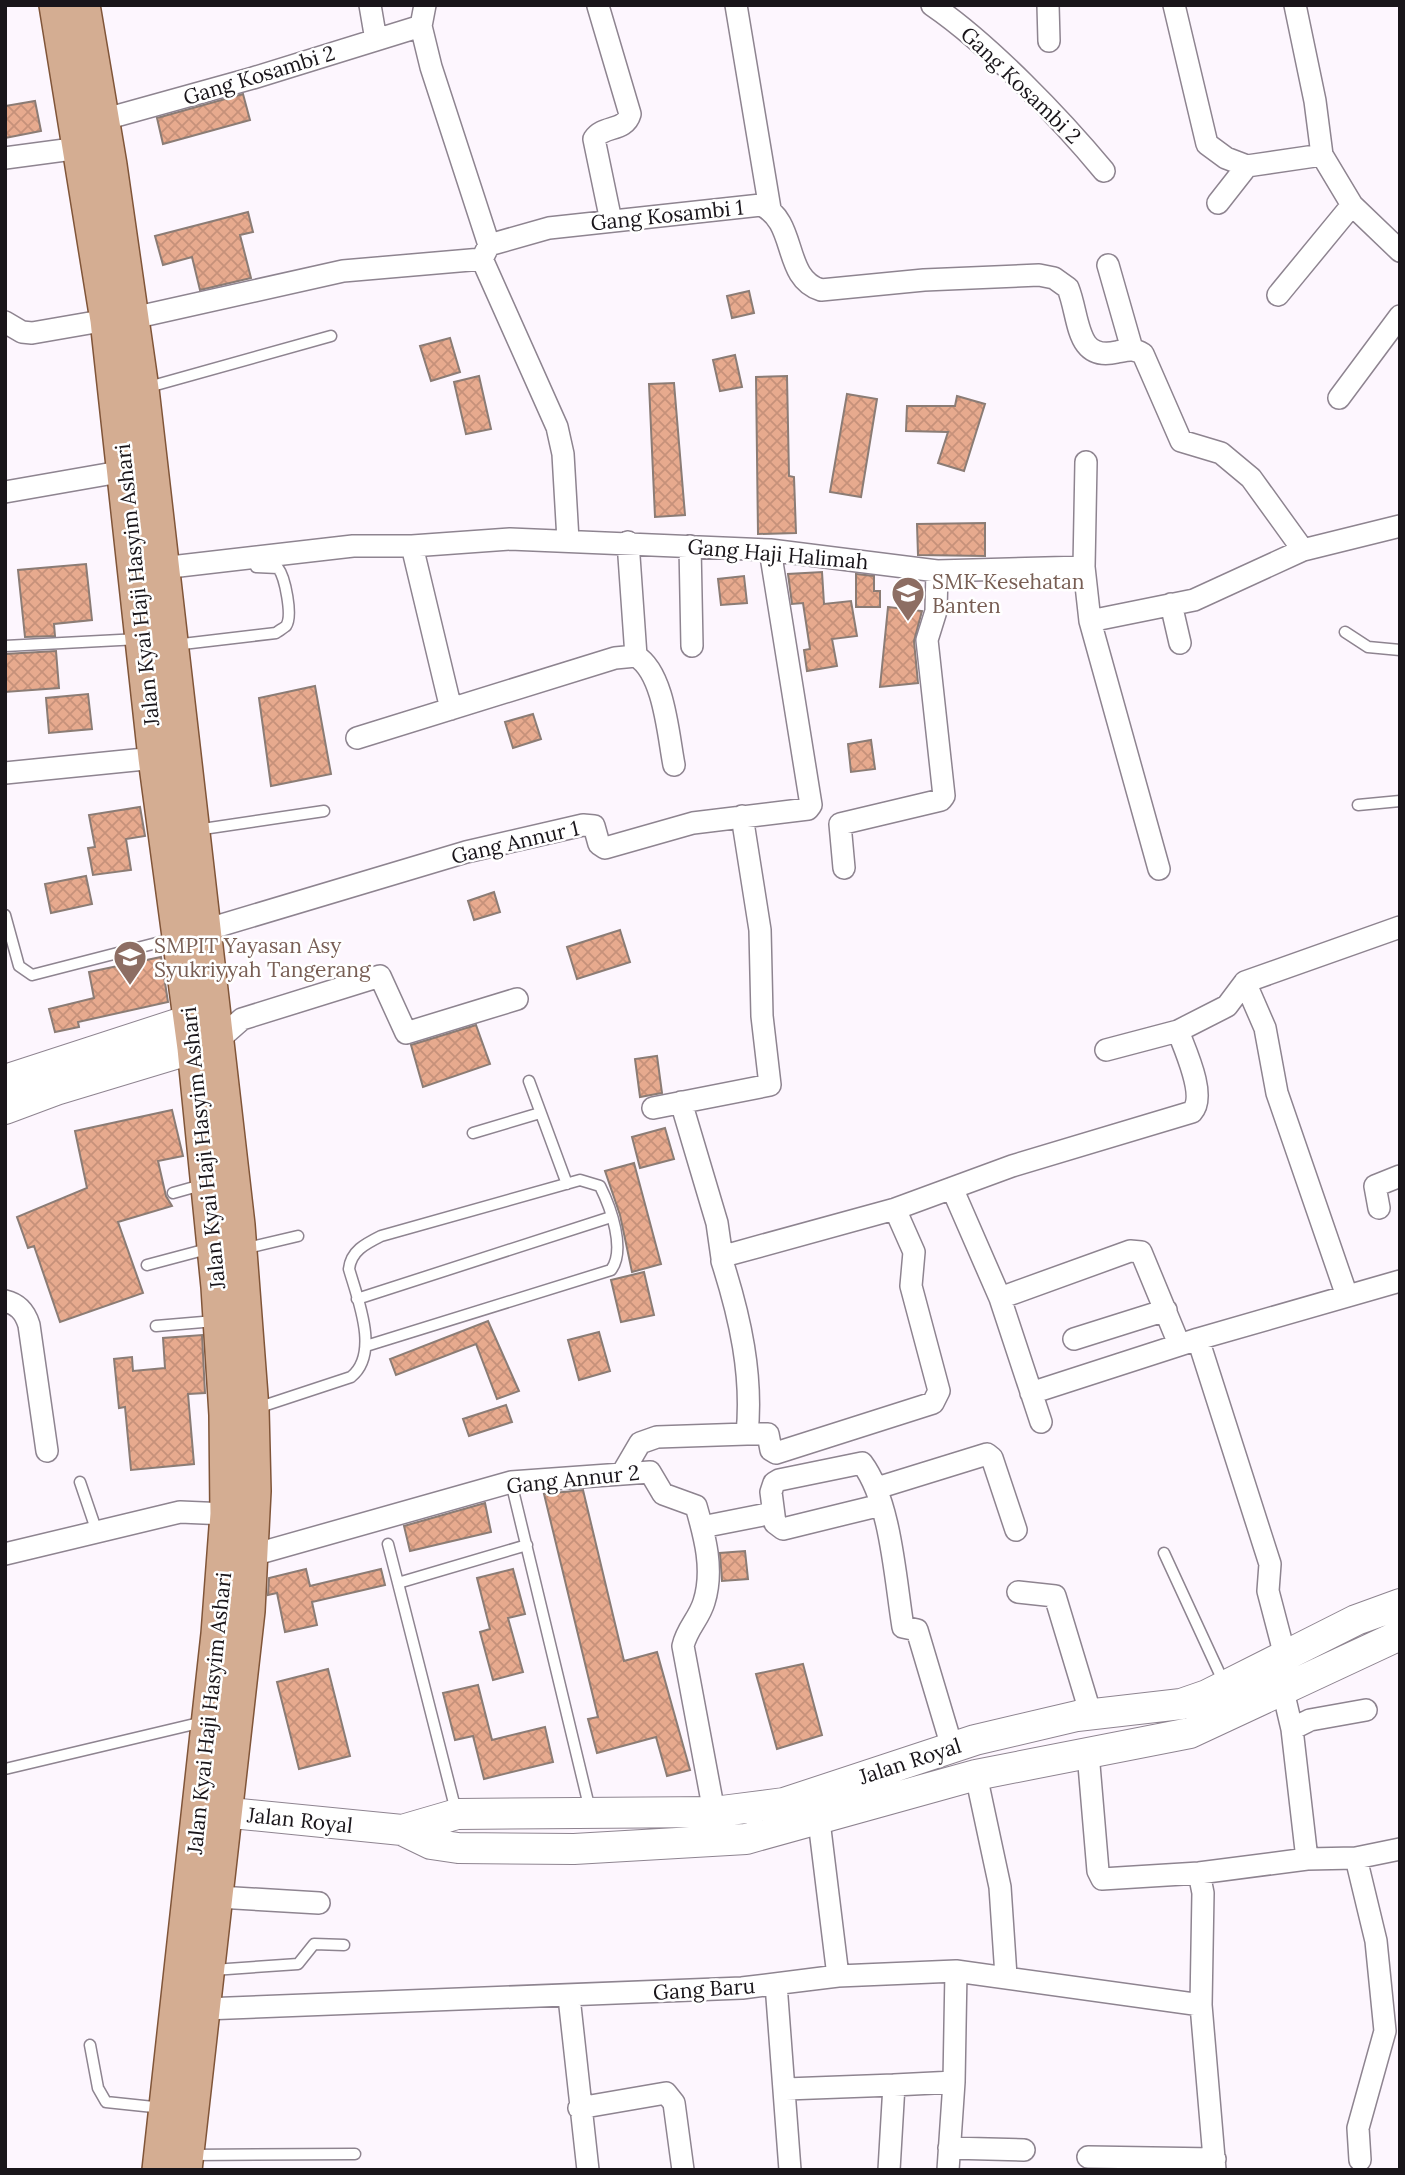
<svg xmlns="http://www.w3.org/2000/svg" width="1405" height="2175" font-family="Lora,serif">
<defs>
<pattern id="building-cross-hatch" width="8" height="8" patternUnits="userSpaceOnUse" patternTransform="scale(1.75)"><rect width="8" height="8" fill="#e7aa8e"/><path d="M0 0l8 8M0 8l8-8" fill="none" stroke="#c6917a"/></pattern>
</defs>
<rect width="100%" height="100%" fill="#fdf6fe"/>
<path fill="url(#building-cross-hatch)" stroke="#8b7c75" stroke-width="2" d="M243 94 250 120 163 144 157 118Z
M35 101 41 131 5 138V106Z
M248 212 253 232 240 235 251 278 200 290 192 257 163 265 155 236Z
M749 291 754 313 732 318 727 296Z
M450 338 460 372 431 381 420 346Z
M735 355 742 387 720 391 713 360Z
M479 376 491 429 466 434 454 382Z
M787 376 789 476 794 477 796 533 758 534 756 377Z
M674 383 685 515 655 517 649 384Z
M847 394 877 399 861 497 830 492Z
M957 396 985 404 964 471 938 463 948 432 906 431 907 406H955Z
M985 523V556L918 555 917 524Z
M86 564 92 620 54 624 55 636 25 637 18 570Z
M822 572 824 604 851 601 857 636 832 639 837 666 807 671 804 650 810 649 803 603 792 604 788 574Z
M856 574 874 576V591H880V607H856Z
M744 576 747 603 721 605 718 579Z
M888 607 922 611 914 641 918 683 880 687Z
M56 651 59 688 5 692V654Z
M315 686 331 774 271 786 259 698Z
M88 694 92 729 49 733 46 698Z
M533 714 541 739 513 748 505 722Z
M871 740 875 769 851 772 848 744Z
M140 807 145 836 126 839 131 870 93 875 88 848 95 847 89 815Z
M86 876 92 904 51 913 45 884Z
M494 892 500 912 474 920 468 901Z
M620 930 630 962 577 979 567 947Z
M161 957 168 1002 78 1022 79 1027 55 1032 49 1009 94 998 89 972Z
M476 1025 490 1064 423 1087 411 1045Z
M657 1056 662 1093 640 1097 635 1059Z
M172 1110 183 1156 158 1161 166 1196 172 1206 118 1222 143 1293 60 1322 34 1246 28 1248 17 1217 87 1188 75 1131Z
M665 1128 674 1159 640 1168 632 1137Z
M634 1163 661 1264 632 1272 620 1215 605 1171Z
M644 1272 654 1315 621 1322 611 1280Z
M488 1321 519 1391 497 1399 476 1344 396 1375 390 1359Z
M599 1332 610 1371 579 1380 568 1340Z
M202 1335 205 1393 188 1394 194 1464 131 1470 125 1407 119 1408 114 1359 132 1357 133 1371 165 1368 163 1338Z
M506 1405 512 1422 469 1436 463 1419Z
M583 1490 624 1661 657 1652 690 1770 667 1776 656 1737 597 1753 588 1719 598 1717 544 1494Z
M485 1503 491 1532 410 1551 404 1526Z
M745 1551 748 1579 722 1581 720 1553Z
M306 1569 310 1586 381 1569 385 1585 312 1602 317 1625 285 1632 277 1593 268 1595 269 1578Z
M513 1569 525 1614 508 1618 523 1672 493 1680 480 1632 490 1629 477 1578Z
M803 1664 822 1735 777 1749 756 1674Z
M328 1669 350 1756 299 1769 277 1682Z
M478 1685 492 1740 545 1727 553 1762 484 1779 473 1736 455 1740 443 1693Z"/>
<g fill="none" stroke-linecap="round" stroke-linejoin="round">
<defs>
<path id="lane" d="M145 388 331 336
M1345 632 1368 647 1400 650
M174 645 276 633C277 632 285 627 286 626 293 616 285 577 278 568L256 567
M5 646 139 639
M1358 805 1400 801
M196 830 324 811
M5 915 19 966 32 975 176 938
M529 1081 567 1184
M473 1133 540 1113
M173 1193 205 1184
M243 1249 298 1236
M147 1265 211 1248
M357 1299 611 1217
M156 1326 215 1321
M257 1408 351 1377C380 1354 358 1300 349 1269 351 1251 365 1244 381 1236L580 1180 600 1186C611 1208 626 1250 611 1270L366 1346
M80 1482 97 1532
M511 1482 590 1810
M388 1544 398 1583
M1164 1553 1224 1683
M5 1769 203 1722
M456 1811 398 1583 527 1545
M213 1970 298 1964 314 1944 344 1945
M90 2045 98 2088 106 2102 163 2108
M190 2155 355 2154"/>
<path id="street" d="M370 5 376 40
M425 5 421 26 431 67 489 245
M736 5 770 209
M932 5C989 44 1060 118 1104 171
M1048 5 1049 41
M1174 5 1207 144 1226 158 1247 166
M1295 5 1315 101 1322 155 1352 205 1400 251
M598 6 630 114C625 132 603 125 594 139L611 221
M91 123 253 78 421 26
M5 158 80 148
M1218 203 1247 166 1322 155
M482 259 557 427 563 454 568 540
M1108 265 1132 349
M1278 295 1352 205
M133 318 343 271 482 259 489 245 549 228 761 205C798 222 782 278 821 290L924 280 1039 275 1054 278 1068 288C1080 318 1075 362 1117 352 1128 350 1134 348 1143 354L1181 441 1221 453 1251 478 1303 550
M5 322 22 332 32 333 107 320
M1339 398 1400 316
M5 492 125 471
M412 546 451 709
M690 546 692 646
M1084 567 1086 462
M162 568 353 546H412L510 539 770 550 937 571 1084 567 1090 621 1159 869
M1171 604 1180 643
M1090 621 1194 600 1303 550 1400 526
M636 656C664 673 668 734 674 765
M357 738 615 658 636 656 628 542
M5 773 155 758
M844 868 840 824 941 800 944 796 927 640 936 611 937 571
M205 930 466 852 583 825 594 826 599 844 605 848 693 823 808 809 811 805 770 550
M1245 982 1265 1028 1277 1093 1347 1296
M217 1041 242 1019 380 976 406 1033 517 999
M1106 1050 1178 1031 1227 1006 1245 982 1400 927
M681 1102 717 1223 722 1258
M653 1108 770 1085 762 1016 760 930 742 816
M952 1188 1000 1298 1041 1422
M1379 1208 1375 1186 1400 1176
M1000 1298 1130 1251 1141 1252 1179 1344
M5 1301C18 1304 25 1312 29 1325L47 1451
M1074 1339 1166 1310
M1198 1339 1270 1564 1268 1591 1285 1656
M1031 1393 1198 1339 1400 1281
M747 1434H768L771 1450 776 1453 933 1403 939 1391 911 1286 914 1252 895 1209
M623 1472 640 1443 657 1437 747 1434C753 1375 740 1317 722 1261L724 1256 895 1209 1012 1166 1192 1112C1207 1096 1185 1050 1178 1031
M877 1488 987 1454 992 1458 1016 1530
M881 1505 783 1529 775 1523 771 1492 774 1483 779 1480 862 1463C891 1502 895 1578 903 1627L917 1630 952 1747
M702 1527 773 1513
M5 1554 180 1512 227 1514
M253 1555 511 1482 650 1472 663 1494 696 1506C705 1537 714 1570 704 1602 699 1619 687 1628 683 1646L714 1812
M1018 1592 1055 1596 1091 1715
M1280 1678 1292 1729 1307 1859
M1292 1729 1310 1720 1366 1710
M1088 1753 1098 1871 1102 1879 1199 1873 1307 1859 1356 1858 1400 1849
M976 1775 1000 1887 1006 1976
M819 1821 838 1976
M1356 1858 1376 1941 1385 2031 1358 2128 1360 2160
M1199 1873 1203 1893 1201 2005 1215 2170
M218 1897 319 1903
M776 1984 790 2170
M569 1997 588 2170
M204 2009 742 1988 838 1976 956 1971 1201 2005
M894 2085 954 2082
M786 2089 894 2085 889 2170
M579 2108 666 2093 674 2103 683 2170
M949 2148 1024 2150
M1088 2157 1215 2159
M948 2170 954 2082 956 1971"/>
<path id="secondary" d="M5 1080 211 1013
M5 1109 56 1090 215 1042
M201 1810 402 1830 431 1844 458 1848 574 1849 746 1839 976 1775 1190 1733 1400 1635
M402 1830 457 1814 714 1812 784 1803 975 1740 1077 1716 1181 1704 1207 1695 1356 1620 1400 1604"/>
<path id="primary" d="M56 5 107 320 155 758 194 1048 218 1287 226 1415 227 1514 218 1634 159 2170
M83 5 110 165 142 389 238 1225 252 1409 254 1491 248 1611 185 2170"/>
</defs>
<use href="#lane" stroke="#8e8490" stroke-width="13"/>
<use href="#street" stroke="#8e8490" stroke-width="24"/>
<use href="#secondary" stroke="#8e8490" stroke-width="32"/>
<use href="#primary" stroke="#805539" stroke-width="36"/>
<use href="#lane" stroke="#fff" stroke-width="10"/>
<use href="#street" stroke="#fff" stroke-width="21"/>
<use href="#secondary" stroke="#fff" stroke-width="30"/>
<use href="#primary" stroke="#d4ad92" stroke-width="33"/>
</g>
<defs>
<symbol id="school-pin" viewBox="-11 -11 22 30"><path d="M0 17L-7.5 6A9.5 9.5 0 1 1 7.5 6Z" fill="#8d6e63" stroke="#fff"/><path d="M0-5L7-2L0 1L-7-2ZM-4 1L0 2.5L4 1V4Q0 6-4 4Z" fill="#fff"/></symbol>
</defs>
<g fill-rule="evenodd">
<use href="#school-pin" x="889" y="574" width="38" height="52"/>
<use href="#school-pin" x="111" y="938" width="38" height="52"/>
</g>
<g text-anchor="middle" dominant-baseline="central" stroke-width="5" stroke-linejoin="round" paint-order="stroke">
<g font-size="21" fill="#19151a" stroke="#fff">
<text transform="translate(259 75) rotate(-17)">Gang Kosambi 2</text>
<text transform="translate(1021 85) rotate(44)">Gang Kosambi 2</text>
<text transform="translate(667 215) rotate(-6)">Gang Kosambi 1</text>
<text transform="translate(778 554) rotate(5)">Gang Haji Halimah</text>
<text transform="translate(137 585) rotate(-96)">Jalan Kyai Haji Hasyim Ashari</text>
<text transform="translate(515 842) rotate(-13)">Gang Annur 1</text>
<text transform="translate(203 1148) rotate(-96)">Jalan Kyai Haji Hasyim Ashari</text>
<text transform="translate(573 1479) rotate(-6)">Gang Annur 2</text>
<text transform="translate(209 1713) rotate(-84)">Jalan Kyai Haji Hasyim Ashari</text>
<text transform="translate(910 1761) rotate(-18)">Jalan Royal</text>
<text transform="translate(300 1820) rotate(6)">Jalan Royal</text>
<text transform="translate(704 1989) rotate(-4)">Gang Baru</text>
</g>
<g font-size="21" fill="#785e54" stroke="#fff" text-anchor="start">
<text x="932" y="581">SMK Kesehatan<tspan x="932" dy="24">Banten</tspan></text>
<text x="154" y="945">SMPIT Yayasan Asy<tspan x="154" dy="24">Syukriyyah Tangerang</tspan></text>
</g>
</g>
<rect width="1405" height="2175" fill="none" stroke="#19151a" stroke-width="14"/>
</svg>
